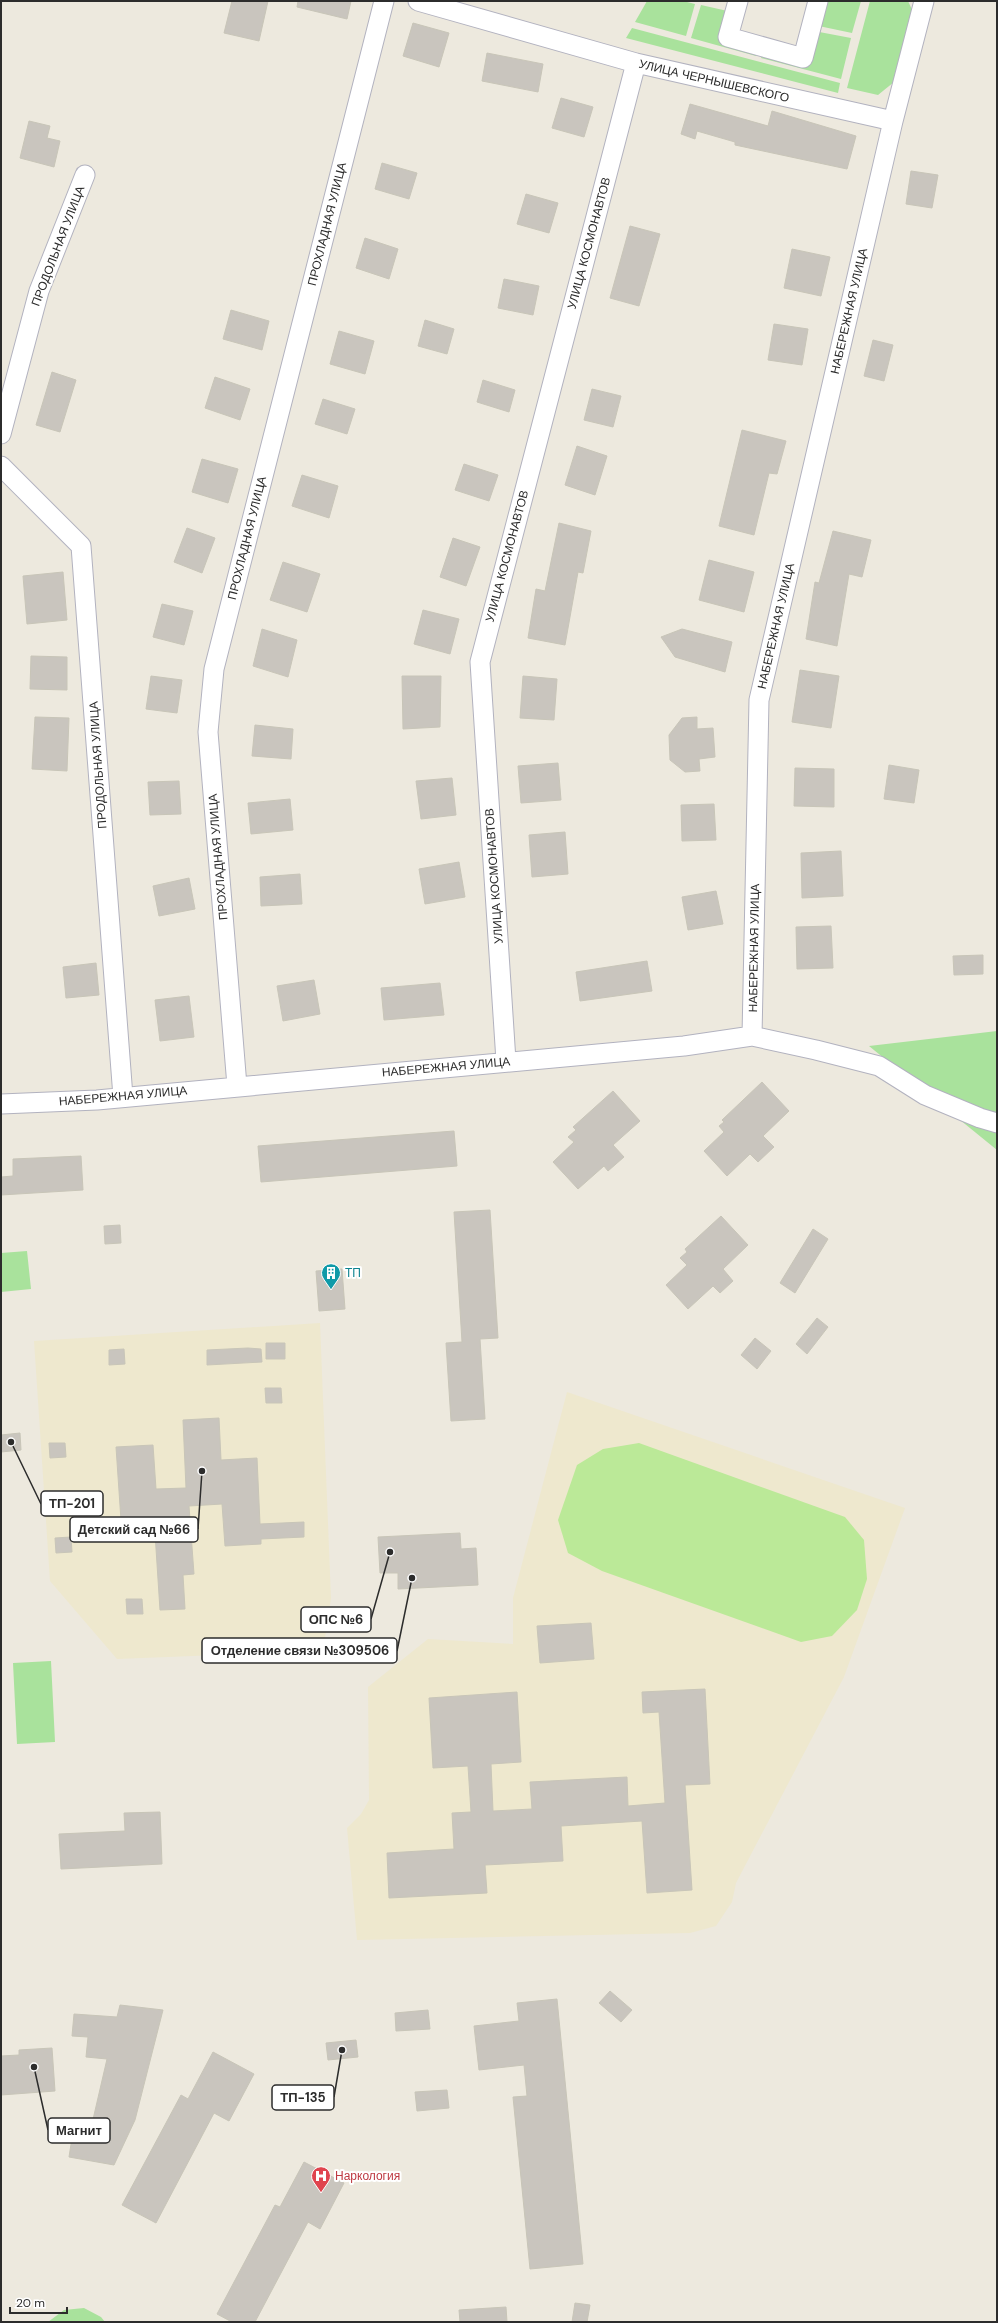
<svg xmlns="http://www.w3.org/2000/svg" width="998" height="2323" font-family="'DM Sans',sans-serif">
<rect width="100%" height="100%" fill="#ede9de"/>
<path fill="#eee8ce" d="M320 1323 331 1598 323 1651 117 1659 50 1581 34 1341Z
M567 1392 905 1508 844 1677 736 1883 732 1902 716 1926 690 1933 357 1940 347 1828 361 1814 369 1800 368 1687 428 1639 513 1644V1598Z"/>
<path fill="#a9e29c" d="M647 1H683L695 4 686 36 635 22Z
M821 1H861L852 33 814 25Z
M870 1H908L914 14 894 82 878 95 847 88Z
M701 5 732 12 725 40 759 48 756 56 691 38Z
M632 28 840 83 838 93 626 38Z
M814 31 851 38 841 79 761 58 763 50 805 60Z
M997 1031V1150L869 1046Z
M27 1251 31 1289 1 1292V1253Z
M51 1661 55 1742 17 1744 13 1663Z
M84 2308 101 2317 105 2322H48L64 2310Z"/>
<path fill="#bbe998" d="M639 1443 845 1517 864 1540 867 1579 857 1610 832 1636 801 1642 602 1571 568 1553 558 1520 577 1465 603 1449Z"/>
<path fill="#c9c5be" stroke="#c8c5b8" d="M232 1H268L259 41 224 33Z
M298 1H351L347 19 297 7Z
M413 23 449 33 439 67 403 56Z
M487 53 543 64 538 92 482 81Z
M561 98 593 107 584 137 552 128Z
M690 104 768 126 772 111 856 136 847 169 735 145V142L697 131 695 139 681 134Z
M29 121 50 126 47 138 60 141 54 167 20 158Z
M382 163 417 173 409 199 375 189Z
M911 171 938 175 932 208 906 204Z
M526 194 558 203 549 233 517 224Z
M630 226 660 234 639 306 610 298Z
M365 238 398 249 389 279 356 268Z
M792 249 830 257 821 296 784 288Z
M504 279 539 286 533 315 498 308Z
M231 310 269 321 262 350 223 339Z
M425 320 454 329 447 354 418 346Z
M774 324 808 329 802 365 768 360Z
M339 331 374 341 365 374 330 364Z
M873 340 893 345 884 381 864 376Z
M52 372 76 380 60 432 36 425Z
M215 377 250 389 240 420 205 408Z
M483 380 515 390 509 412 477 402Z
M592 389 621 396 613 427 584 420Z
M323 399 355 409 347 434 315 424Z
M742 430 786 441 777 474 769 473 754 535 719 526Z
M577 446 607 456 595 495 565 485Z
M202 459 238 469 228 503 192 492Z
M464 464 498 475 489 501 455 490Z
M302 475 338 486 329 518 292 506Z
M559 523 591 531 583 573 578 572 565 645 528 638 536 589 545 591Z
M187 528 215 538 202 573 174 562Z
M833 531 871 540 862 577 849 574 837 646 806 639 815 582 819 583Z
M453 538 480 547 466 586 440 577Z
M709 560 754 572 744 612 699 600Z
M283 562 320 574 307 612 270 600Z
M63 572 67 620 27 624 23 576Z
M162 604 193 611 184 645 153 637Z
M423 610 459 619 450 654 414 644Z
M262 629 297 640 288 677 253 666Z
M682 629 732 642 725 672 675 657 661 637Z
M31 656 67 657V690L30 689Z
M800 670 839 676 831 728 792 722Z
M151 676 182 680 177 713 146 709Z
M402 676H441L440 727 403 729Z
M523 676 557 679 554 720 520 718Z
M35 717 69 718 67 771 32 769Z
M697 717V729L713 728 715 757 699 759 700 771 685 772 670 760 669 735 682 718Z
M255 725 293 729 291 759 252 756Z
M558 763 561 800 521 803 518 766Z
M889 765 919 770 914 803 884 799Z
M795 768 834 769V807L794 806Z
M452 778 456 815 421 819 416 781Z
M179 781 181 814 150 815 148 782Z
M290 799 293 830 251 834 248 803Z
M714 804 716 840 682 841 681 805Z
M565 832 568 874 532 877 529 835Z
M841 851 843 896 802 898 801 853Z
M459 862 465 897 425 904 419 869Z
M300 874 302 904 261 906 260 877Z
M189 878 195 909 159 916 153 886Z
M716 891 723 924 688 930 682 897Z
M831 926 833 968 797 969 796 927Z
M983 955V974L954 975 953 956Z
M647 961 652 991 580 1001 576 972Z
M96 963 99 995 66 998 63 967Z
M314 980 320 1014 283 1021 277 986Z
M440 983 444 1015 384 1020 381 988Z
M189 996 194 1037 160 1041 155 1000Z
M762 1082 789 1111 763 1136 774 1147 758 1162 750 1154 727 1176 704 1151 724 1132 719 1126 724 1122 722 1120Z
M613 1091 640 1121 613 1145 624 1157 608 1171 604 1166 578 1189 553 1162 574 1142 568 1137 576 1130 573 1127Z
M454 1131 457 1166 261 1182 258 1146Z
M81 1156 83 1190 1 1195V1177L13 1176V1159Z
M490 1210 498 1338 480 1339 485 1419 451 1421 446 1343 462 1342 454 1212Z
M721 1216 748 1245 723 1269 733 1281 720 1293 713 1286 688 1309 666 1285 687 1265 680 1258 687 1252 685 1249Z
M120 1225 121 1243 105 1244 104 1226Z
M813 1229 828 1239 795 1293 780 1283Z
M342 1269 345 1309 319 1311 316 1271Z
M817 1318 828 1327 807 1354 796 1344Z
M755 1338 771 1351 757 1369 741 1355Z
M266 1343H285V1359H266Z
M248 1348 261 1349 262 1362 207 1365V1350Z
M124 1349 125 1364 109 1365V1350Z
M265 1388H281L282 1403H266Z
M219 1418 221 1460 257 1458 260 1524 304 1522V1537L261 1539V1544L225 1546 222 1504 189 1506 194 1574 183 1575 185 1609 160 1610 155 1533 122 1535 116 1447 153 1445 156 1489 186 1488 183 1420Z
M20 1433 21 1450 1 1452V1435Z
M49 1443H65L66 1457 50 1458Z
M460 1533 461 1549 476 1548 478 1585 398 1589V1573H380L378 1537Z
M71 1537 72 1552 56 1553 55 1538Z
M126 1599H142L143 1614H127Z
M591 1623 594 1659 540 1663 537 1626Z
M705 1689 710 1784 685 1785 692 1890 647 1893 642 1821 561 1826 563 1861 485 1865 487 1893 389 1898 387 1853 454 1849 452 1813 471 1812 468 1766 433 1768 429 1698 517 1692 521 1762 491 1764 493 1811 532 1809 530 1782 627 1777 628 1806 665 1803 659 1712 643 1713 642 1692Z
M160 1812 162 1864 61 1869 59 1834 125 1831 124 1813Z
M610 1991 632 2010 621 2022 599 2003Z
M557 1999 583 2264 530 2269 513 2097 527 2096 524 2065 479 2070 474 2026 519 2021 517 2003Z
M120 2005 163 2010 135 2120 114 2165 69 2157 72 2138 88 2141 107 2059 86 2057 88 2037 72 2036 74 2014 117 2017Z
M428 2010 430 2029 396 2031 395 2013Z
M356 2040 358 2057 328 2060 326 2043Z
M52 2048 55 2091 1 2095V2056L19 2055V2050Z
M213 2052 254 2074 229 2121 214 2113 156 2223 122 2205 181 2095 188 2099Z
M447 2090 449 2108 417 2111 415 2092Z
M304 2162 344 2183 320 2229 308 2222 255 2322H232L217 2314 275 2205 280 2207Z
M575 2303 590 2305 587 2322H572Z
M506 2307 507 2322H460L459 2310Z"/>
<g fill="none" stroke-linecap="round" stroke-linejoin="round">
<defs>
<path id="minor" d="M418 1 636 63 893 121
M738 1 728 37 803 58 818 1
M1 434 39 291 85 175
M1 466 81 546 123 1097
M752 1036 759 700 893 121 924 1
M506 1061 480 662 636 63
M237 1086 208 732 214 669 384 1
M1 1104 97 1100 684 1046 752 1036 816 1050 879 1066 925 1095 980 1118 997 1123"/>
</defs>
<use href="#minor" stroke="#b2b2bf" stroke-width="21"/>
<use href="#minor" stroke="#fff" stroke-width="19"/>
</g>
<defs>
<symbol id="building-pin" viewBox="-11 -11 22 30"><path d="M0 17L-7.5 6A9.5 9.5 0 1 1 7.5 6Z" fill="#0f9aa8" stroke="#fff"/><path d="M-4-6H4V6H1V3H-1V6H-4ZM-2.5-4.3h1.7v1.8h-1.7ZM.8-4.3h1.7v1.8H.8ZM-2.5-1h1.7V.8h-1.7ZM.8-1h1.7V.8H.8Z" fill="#fff"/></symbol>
<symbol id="hospital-pin" viewBox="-11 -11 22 30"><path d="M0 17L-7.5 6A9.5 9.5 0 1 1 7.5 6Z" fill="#e0444e" stroke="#fff"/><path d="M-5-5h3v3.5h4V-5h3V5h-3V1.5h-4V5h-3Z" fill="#fff"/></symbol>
</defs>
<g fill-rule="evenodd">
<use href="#building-pin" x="320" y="1262" width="22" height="30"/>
<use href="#hospital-pin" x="310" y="2165" width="22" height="30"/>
</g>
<g text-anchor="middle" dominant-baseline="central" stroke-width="4" stroke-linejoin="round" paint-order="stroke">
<g font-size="12" fill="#2c2c2c" stroke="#fff">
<text transform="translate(714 81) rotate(13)">УЛИЦА ЧЕРНЫШЕВСКОГО</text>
<text transform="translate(327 224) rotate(-76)">ПРОХЛАДНАЯ УЛИЦА</text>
<text transform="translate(589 243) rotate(-75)">УЛИЦА КОСМОНАВТОВ</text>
<text transform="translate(58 246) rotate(-69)">ПРОДОЛЬНАЯ УЛИЦА</text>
<text transform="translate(849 311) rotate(-77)">НАБЕРЕЖНАЯ УЛИЦА</text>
<text transform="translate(247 538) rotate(-76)">ПРОХЛАДНАЯ УЛИЦА</text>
<text transform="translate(507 556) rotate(-75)">УЛИЦА КОСМОНАВТОВ</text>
<text transform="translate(776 626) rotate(-77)">НАБЕРЕЖНАЯ УЛИЦА</text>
<text transform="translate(98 765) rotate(-94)">ПРОДОЛЬНАЯ УЛИЦА</text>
<text transform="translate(218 857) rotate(-95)">ПРОХЛАДНАЯ УЛИЦА</text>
<text transform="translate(494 876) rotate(-94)">УЛИЦА КОСМОНАВТОВ</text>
<text transform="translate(754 948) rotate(-89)">НАБЕРЕЖНАЯ УЛИЦА</text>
<text transform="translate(446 1067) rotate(-5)">НАБЕРЕЖНАЯ УЛИЦА</text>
<text transform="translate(123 1096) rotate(-5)">НАБЕРЕЖНАЯ УЛИЦА</text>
</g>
<g font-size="12" fill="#0d838f" stroke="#fff" text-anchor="start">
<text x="345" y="1273">ТП</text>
</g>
<g font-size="12" fill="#be3a42" stroke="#fff" text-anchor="start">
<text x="335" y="2176">Наркология</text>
</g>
</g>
<path fill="none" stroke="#2c2c2c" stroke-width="1.5" d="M11 1442L41 1504M202 1471L198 1529M390 1552L371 1619M412 1578L397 1651M342 2050L334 2097M34 2067L48 2130"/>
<g fill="#2c2c2c" stroke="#fff" stroke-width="1.5">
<circle cx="11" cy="1442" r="4"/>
<circle cx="202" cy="1471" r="4"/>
<circle cx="390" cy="1552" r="4"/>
<circle cx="412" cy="1578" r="4"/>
<circle cx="342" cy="2050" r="4"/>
<circle cx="34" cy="2067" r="4"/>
</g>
<g fill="#fff" stroke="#2c2c2c" stroke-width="1.5">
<rect x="41" y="1491" width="62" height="25" rx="4"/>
<rect x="70" y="1517" width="128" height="25" rx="4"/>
<rect x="301" y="1607" width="70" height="25" rx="4"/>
<rect x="202" y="1638" width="195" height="25" rx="4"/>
<rect x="272" y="2085" width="62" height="25" rx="4"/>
<rect x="48" y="2118" width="62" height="25" rx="4"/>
</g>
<g font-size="13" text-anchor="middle" font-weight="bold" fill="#2c2c2c">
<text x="72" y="1508">ТП-201</text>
<text x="134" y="1534">Детский сад №66</text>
<text x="336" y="1624">ОПС №6</text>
<text x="300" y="1655">Отделение связи №309506</text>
<text x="303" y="2102">ТП-135</text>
<text x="79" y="2135">Магнит</text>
</g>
<rect width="998" height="2323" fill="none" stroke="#2c2c2c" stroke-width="4"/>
<path d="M10 2307v6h57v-6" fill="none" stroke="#2c2c2c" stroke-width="2"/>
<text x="16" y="2307" font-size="12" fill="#2c2c2c" stroke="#ffffff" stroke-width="3" paint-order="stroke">20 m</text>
</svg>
